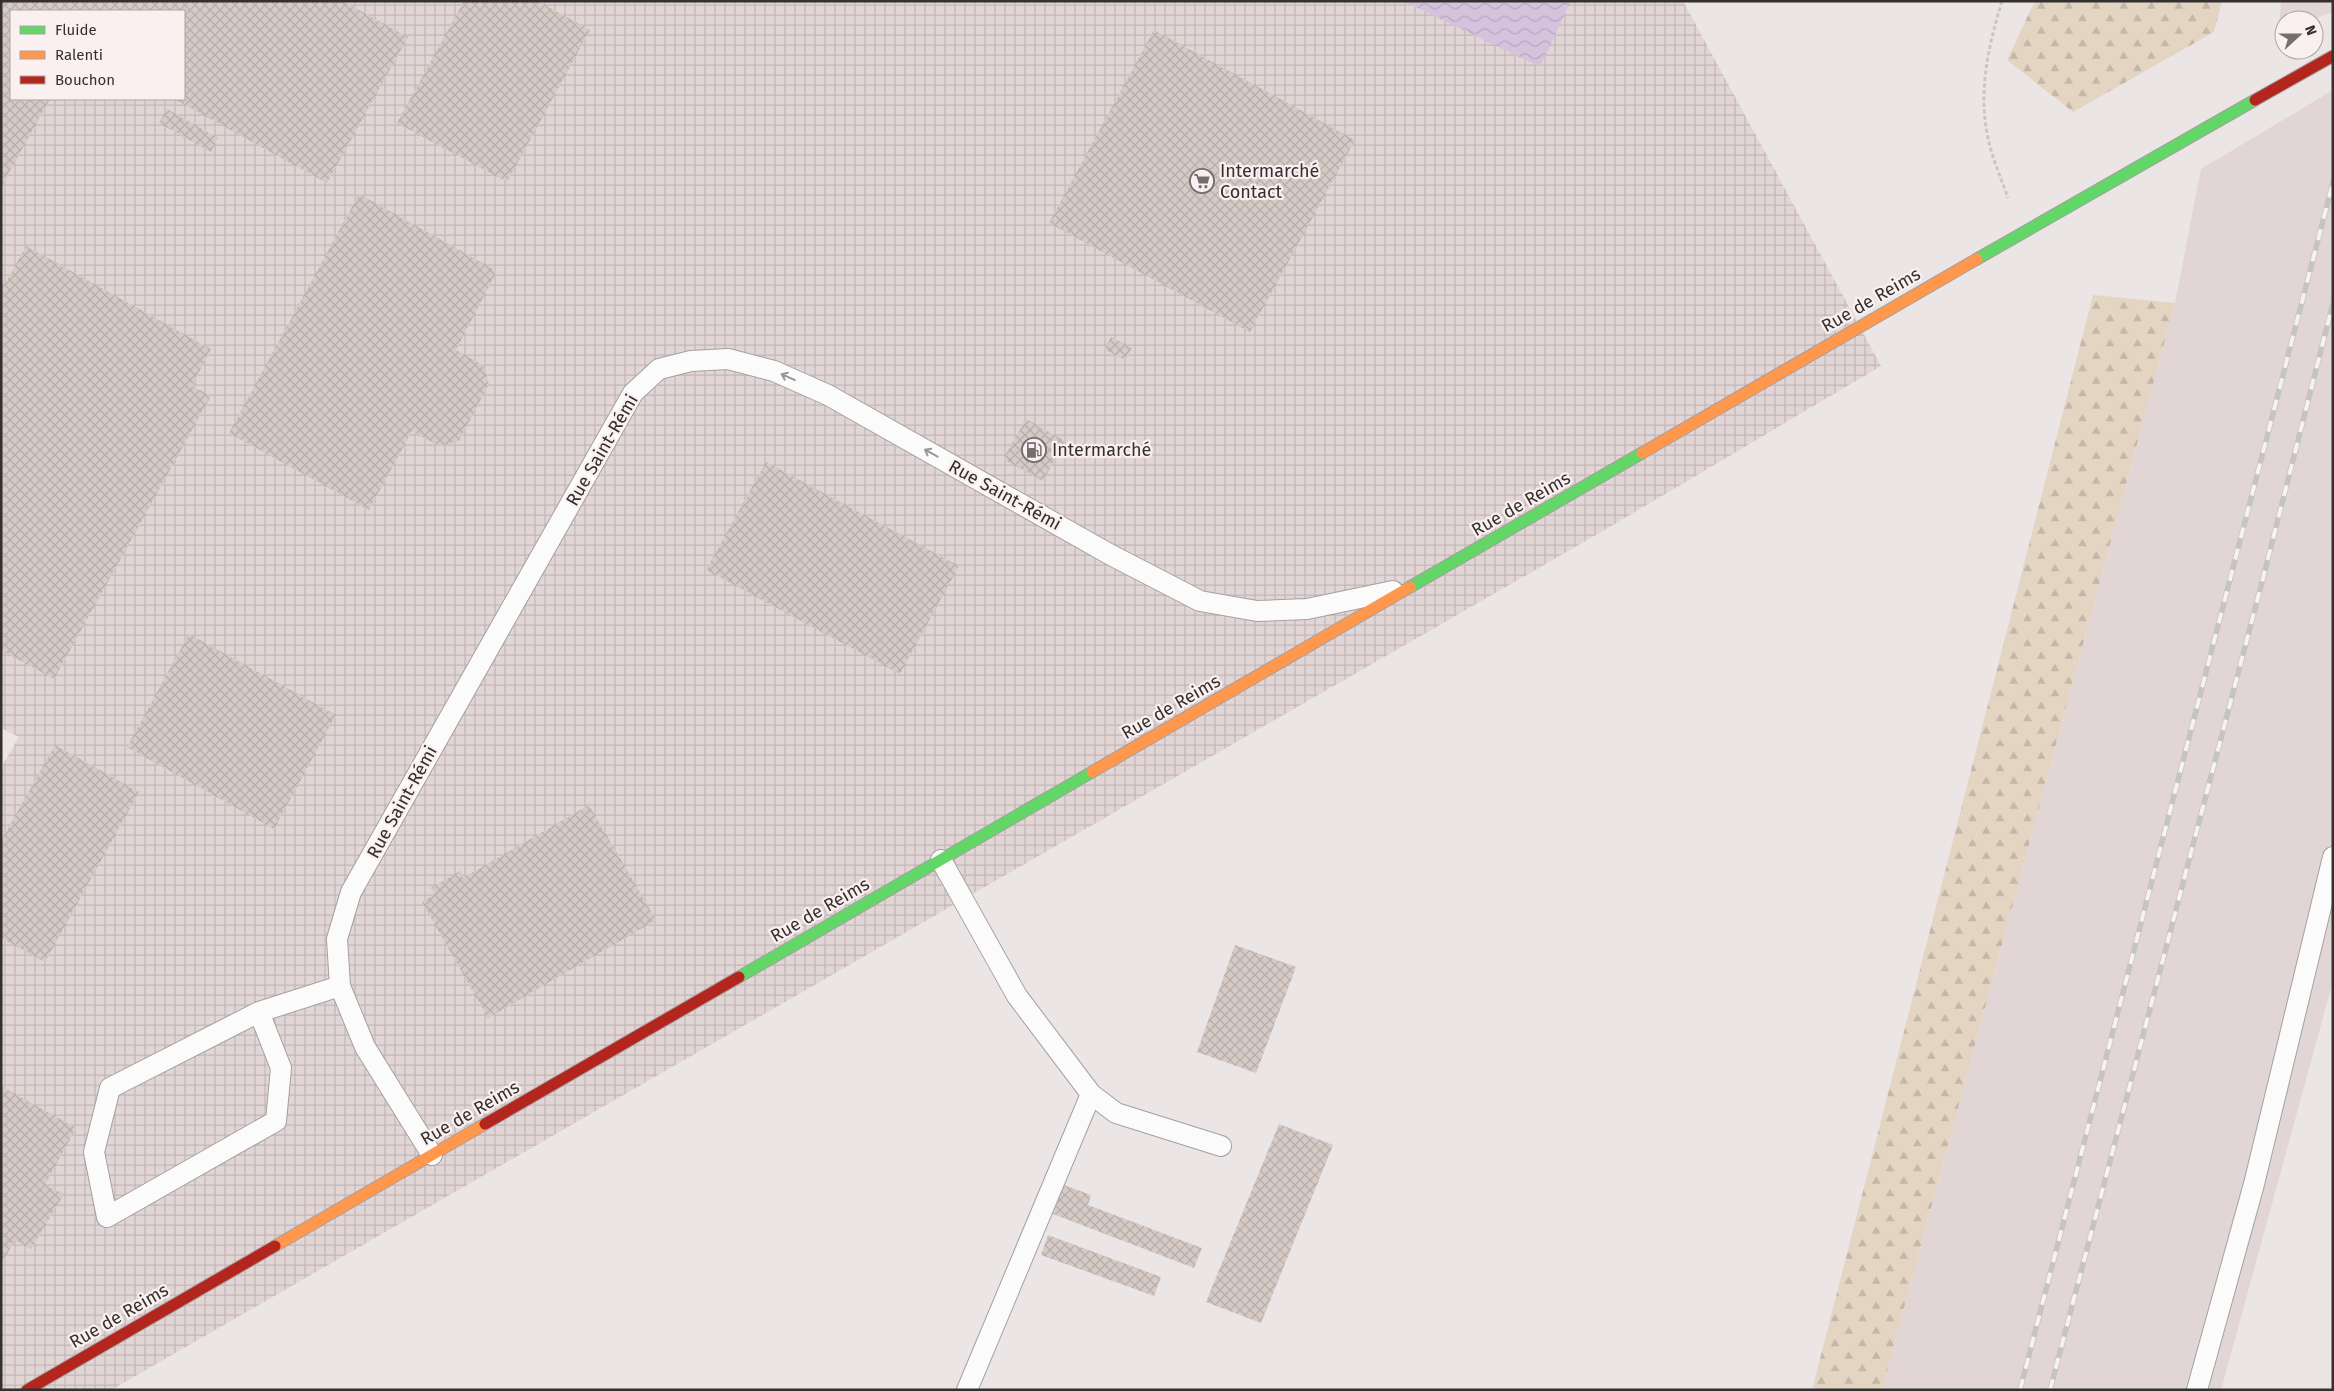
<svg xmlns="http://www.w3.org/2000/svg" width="2334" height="1391" font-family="'Fira Sans',sans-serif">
<defs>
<pattern id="industrial-grid" width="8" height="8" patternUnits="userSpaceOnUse" patternTransform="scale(1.25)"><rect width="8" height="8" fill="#e2d5d5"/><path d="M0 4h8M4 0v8" fill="none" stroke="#c2b7b7"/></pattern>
<pattern id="forest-firs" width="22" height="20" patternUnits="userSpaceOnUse" patternTransform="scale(1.25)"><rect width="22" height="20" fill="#e4d5c3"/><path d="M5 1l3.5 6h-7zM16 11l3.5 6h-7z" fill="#c4b7a8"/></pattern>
<pattern id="water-waves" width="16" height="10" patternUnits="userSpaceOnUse" patternTransform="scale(1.25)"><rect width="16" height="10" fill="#d5c3dd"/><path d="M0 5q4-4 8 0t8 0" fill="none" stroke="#b7a8be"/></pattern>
<pattern id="building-cross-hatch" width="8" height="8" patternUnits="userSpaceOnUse" patternTransform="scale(1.25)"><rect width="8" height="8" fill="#d5cac6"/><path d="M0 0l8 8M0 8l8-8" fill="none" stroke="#b7aeaa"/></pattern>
</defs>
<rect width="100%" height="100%" fill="#ebe5e5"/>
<path fill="#e2d5d5" d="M2281 1H2333V12L2311 20H2284V30L2279 31Z
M2333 90V981L2221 1390H1882L2175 303 2201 169Z"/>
<path fill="url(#industrial-grid)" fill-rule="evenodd" d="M1 1H1683L1881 366 1596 535 111 1390H1V768L19 737 1 728ZM11 11H184V99H11Z"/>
<path fill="url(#forest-firs)" d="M2035 1H2222L2214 32 2073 112 2007 60Z
M2093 295 2175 303 1882 1390H1812Z"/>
<path fill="url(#water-waves)" d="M1403 1H1571L1540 67Z"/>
<path fill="url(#building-cross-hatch)" d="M1 1H343L408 37 327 183 174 99H184V11H11V99H50L1 187Z
M464 1H538L590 30 507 182 397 123Z
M1154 30 1355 140 1250 332 1049 223Z
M167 109 218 138 211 152 159 123Z
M359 194 497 271 456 350 483 365 489 384 459 441 439 446 412 431 369 510 229 433Z
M26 246 211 349 192 386 211 396 54 679 1 650V282L5 284Z
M1111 337 1132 348 1125 360 1104 349Z
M1026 419 1065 441 1043 481 1003 459Z
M766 462 959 566 900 674 706 570Z
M189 634 336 715 274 829 127 747Z
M55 745 139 792 45 962 1 938V841Z
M589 805 656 920 488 1018 422 902 435 894 431 888 460 871 463 878Z
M1235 945 1296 967 1256 1073 1197 1052Z
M1 1086 76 1128 45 1185 64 1194 31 1249 15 1240 1 1265Z
M1279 1124 1333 1145 1261 1323 1206 1302Z
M1064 1185 1091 1195 1088 1205 1202 1248 1194 1268 1053 1214Z
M1048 1235 1161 1277 1154 1296 1041 1255Z"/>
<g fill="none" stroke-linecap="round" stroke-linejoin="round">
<defs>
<path id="lane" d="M941 860 1017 996 1091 1094 1116 1113 1221 1146
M259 1012 281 1068 276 1121 107 1217 94 1152 110 1088 259 1012 340 986
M432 1155 365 1047 340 986 337 939 351 892 633 393 659 369 691 361 728 359 774 371 828 395 1111 555 1200 601 1257 611 1307 609 1393 591
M967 1390 1091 1094
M2197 1390 2254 1184 2333 857"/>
<path id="fast" d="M1977 259 2255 100
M1410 587 1642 453
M739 977 1092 772"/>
<path id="slow" d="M1642 453 1977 259
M1092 772 1410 587
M275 1246 485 1124"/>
<path id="jam" d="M2255 100 2333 56
M485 1124 739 977
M27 1390 275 1246"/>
</defs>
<use href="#lane" stroke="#a4a0a0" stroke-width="22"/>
<use href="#fast" stroke="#a4a0a0" stroke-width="13"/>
<use href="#slow" stroke="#a4a0a0" stroke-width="13"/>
<use href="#jam" stroke="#a4a0a0" stroke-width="13"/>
<path stroke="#c8c6c6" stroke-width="3" stroke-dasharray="4 2.5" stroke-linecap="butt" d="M2002 1C1988 47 1978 91 1988 138 1992 158 2001 178 2008 198"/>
<use href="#lane" stroke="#fcfbfb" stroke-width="20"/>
<use href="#fast" stroke="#63d668" stroke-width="11"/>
<use href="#slow" stroke="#ff974d" stroke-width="11"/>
<use href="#jam" stroke="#b3261e" stroke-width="11"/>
<defs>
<path id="rail" d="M2020 1390 2333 182
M2050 1390 2262 582 2333 303"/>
</defs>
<use href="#rail" stroke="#c5c4c4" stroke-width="5.5"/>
<use href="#rail" stroke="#faf0f0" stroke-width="4" stroke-dasharray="11" stroke-linecap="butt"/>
</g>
<defs><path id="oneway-shaft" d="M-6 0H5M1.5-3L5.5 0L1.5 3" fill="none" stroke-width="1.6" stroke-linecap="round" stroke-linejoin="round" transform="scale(1.25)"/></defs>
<g stroke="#989696">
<use href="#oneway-shaft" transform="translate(788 377) rotate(-156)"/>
<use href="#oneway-shaft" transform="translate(931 453) rotate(-151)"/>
</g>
<defs>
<symbol id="supermarket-ring" viewBox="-11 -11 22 22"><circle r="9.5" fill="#faf0f0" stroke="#746f6f" stroke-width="1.5"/><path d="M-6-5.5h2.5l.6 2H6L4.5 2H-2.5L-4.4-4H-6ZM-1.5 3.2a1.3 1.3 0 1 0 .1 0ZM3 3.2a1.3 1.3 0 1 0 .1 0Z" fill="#746f6f"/></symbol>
<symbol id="fuel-ring" viewBox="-11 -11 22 22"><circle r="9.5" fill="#faf0f0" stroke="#746f6f" stroke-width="1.5"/><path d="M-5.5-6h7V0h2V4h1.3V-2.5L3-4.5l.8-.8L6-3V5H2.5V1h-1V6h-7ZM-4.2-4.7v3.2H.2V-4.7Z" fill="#746f6f"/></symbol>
</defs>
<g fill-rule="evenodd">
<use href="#supermarket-ring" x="1188" y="167" width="28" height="28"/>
<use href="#fuel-ring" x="1020" y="436" width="28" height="28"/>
</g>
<g text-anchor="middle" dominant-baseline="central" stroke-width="4.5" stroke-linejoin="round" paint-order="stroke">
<g font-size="18" fill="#343030" stroke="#faf0f0" text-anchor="start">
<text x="1220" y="171">Intermarché<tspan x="1220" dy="21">Contact</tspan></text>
<text x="1052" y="450">Intermarché</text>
</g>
<g font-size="18" fill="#343030" stroke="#faf0f0">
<text transform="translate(1871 300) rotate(-30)">Rue de Reims</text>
<text transform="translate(602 450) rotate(-60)">Rue Saint-Rémi</text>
<text transform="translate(1005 495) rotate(29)">Rue Saint-Rémi</text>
<text transform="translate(1521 504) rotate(-30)">Rue de Reims</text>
<text transform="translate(1171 707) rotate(-30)">Rue de Reims</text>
<text transform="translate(402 802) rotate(-61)">Rue Saint-Rémi</text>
<text transform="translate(820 910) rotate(-30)">Rue de Reims</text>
<text transform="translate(470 1113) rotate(-30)">Rue de Reims</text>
<text transform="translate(119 1316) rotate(-30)">Rue de Reims</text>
</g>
</g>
<rect width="2334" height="1391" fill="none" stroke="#343030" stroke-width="5"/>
<rect x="10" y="10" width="175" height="90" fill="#faf0f0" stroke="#aba3a3"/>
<rect x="20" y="26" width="25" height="8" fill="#63d668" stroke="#aba3a3"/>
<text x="55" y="35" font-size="15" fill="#343030">Fluide</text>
<rect x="20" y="51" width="25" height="8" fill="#ff974d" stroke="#aba3a3"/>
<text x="55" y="60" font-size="15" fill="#343030">Ralenti</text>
<rect x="20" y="76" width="25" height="8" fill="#b3261e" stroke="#aba3a3"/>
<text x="55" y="85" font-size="15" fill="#343030">Bouchon</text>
<g transform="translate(2299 35) rotate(69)"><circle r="24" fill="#faf0f0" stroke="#aba3a3"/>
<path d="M0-4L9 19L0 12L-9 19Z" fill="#746f6f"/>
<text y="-8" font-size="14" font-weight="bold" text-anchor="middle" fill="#343030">N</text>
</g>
</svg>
